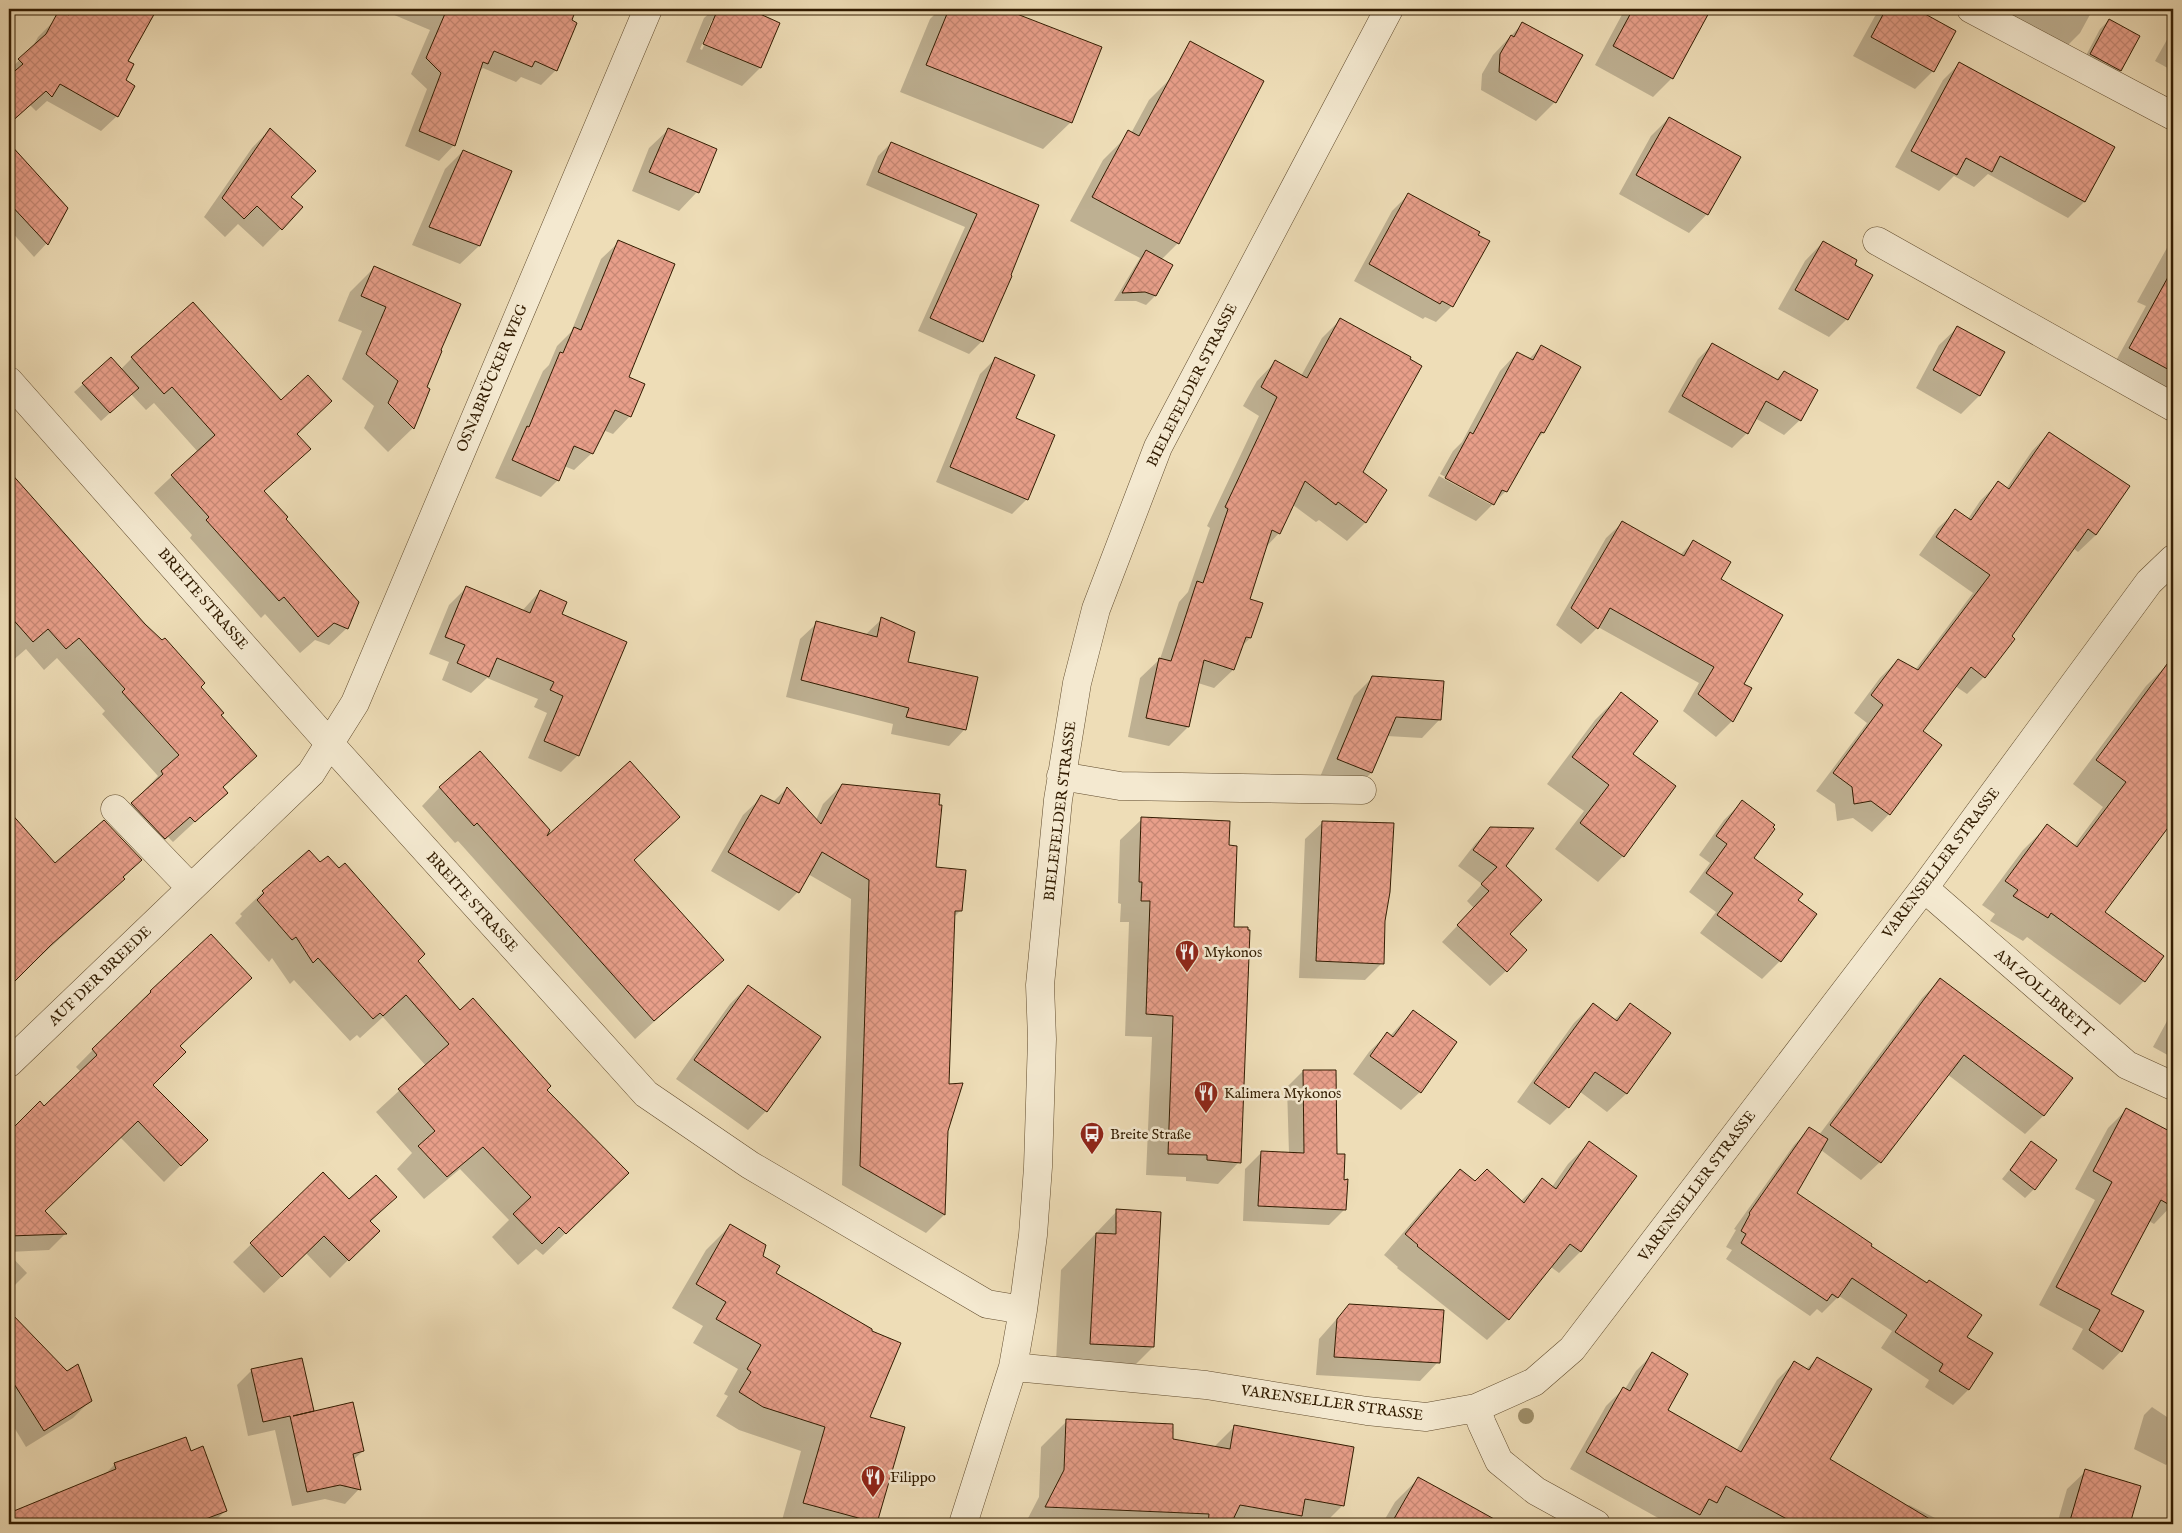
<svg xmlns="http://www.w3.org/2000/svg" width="2182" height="1533" font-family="'IM FELL English',serif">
<defs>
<pattern id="building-cross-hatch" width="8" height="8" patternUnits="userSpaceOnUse" patternTransform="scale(1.25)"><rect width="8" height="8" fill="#e89f8a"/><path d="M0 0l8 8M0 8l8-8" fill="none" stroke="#c78875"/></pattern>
</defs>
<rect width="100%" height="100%" fill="#eeddb7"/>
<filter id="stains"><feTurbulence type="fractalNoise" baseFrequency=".004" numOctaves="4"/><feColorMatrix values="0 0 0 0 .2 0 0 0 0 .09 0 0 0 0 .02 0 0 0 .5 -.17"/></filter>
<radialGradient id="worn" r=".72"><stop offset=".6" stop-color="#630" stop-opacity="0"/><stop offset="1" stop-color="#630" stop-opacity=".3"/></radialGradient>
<path fill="#0003" fill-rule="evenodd" d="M65 9H155L127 61 117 116 101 131 47 101 36 111 30 105 9 124V70L32 48 38 37 54 21 58 23Z
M380 9H575L556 70 541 85 521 77 516 82 483 68 478 73 454 145 439 161 405 146 427 89 411 74 430 30Z
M714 9H744L779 23 760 68 742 86 686 62 704 18ZM712 20H715L702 50 700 49Z
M940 9H1001L1100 48 1071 122 1043 149 900 92 930 19Z
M1625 9H1691L1705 16 1672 78 1653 97 1595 65Z
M1882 9H1913L1955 32 1933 71 1915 89 1853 56 1875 16Z
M2003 9H2093L2080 33 2063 50 1999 15Z
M2109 20 2120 70 2111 79 2082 63 2100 29Z
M1523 23 1581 56 1555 102 1536 121 1481 90 1482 74 1493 55Z
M2173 29V71L2155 61Z
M1959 64 2114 147 2084 202 2068 218 1988 174 1974 187 1954 176 1939 191 1895 167 1943 80Z
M1172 77 1178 243 1161 260 1172 266 1155 296 1146 305 1136 301H1114L1140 258 1070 221 1103 160 1126 137H1129L1149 100Z
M1669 118 1707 214 1689 233 1619 194 1651 136Z
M270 129 289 197 301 208 263 247 238 224 225 237 204 217 252 148Z
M668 130 697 192 679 211 632 191 649 148Z
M891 143 1037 206 982 341 969 354 918 331 965 227 866 185 878 156Z
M13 149 66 208 46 244 34 257 9 229V153Z
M463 151 510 172 479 246 460 264 412 245 445 169Z
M1408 195 1452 306 1436 322 1425 317 1423 319 1354 281 1392 211Z
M2173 237V396L2113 366 2146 306 2137 302Z
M619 242 630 416 613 434 603 430 592 453 574 470 564 466 558 480 541 497 495 478 543 371 549 365 557 346 571 332 601 259Z
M1823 242 1853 266 1847 319 1829 337 1778 309 1805 261Z
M374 268 425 388 429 389 413 428 388 452 364 428 374 406 342 379 362 331 338 321 350 292Z
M1341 319 1361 473 1385 491 1365 523 1347 541 1319 520 1316 522 1293 505 1279 533 1266 547 1248 600 1250 638 1241 647 1233 670 1214 688 1198 683 1188 727 1169 746 1128 737 1140 678 1160 659 1179 602 1188 592 1210 528 1207 526 1259 416 1243 406 1257 381 1275 362 1301 376 1322 338Z
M1958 327 2003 352 1979 396 1961 414 1916 388 1939 345Z
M1713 344 1776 380 1784 372 1800 420 1784 435 1755 418 1747 433 1732 448 1668 412 1698 359Z
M1541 347 1543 433 1533 443 1506 491 1476 521 1428 496 1439 476 1490 504 1492 502 1440 474 1453 451 1462 442 1500 371 1517 353 1528 360Z
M132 358 296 435 309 449 263 492 284 519 347 628 329 645 315 640 300 653 265 614 261 618 190 538 192 535 154 493 198 452 154 403 146 410 131 394 101 421 74 392 83 384 121 369Z
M995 359 1027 499 1012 514 936 482 980 374Z
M2049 433 2096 535 2078 552 2073 548 2010 637 1984 677 1967 694 1955 686 1922 731 1889 814 1872 832 1853 818 1837 821 1835 804 1816 791 1867 723 1854 713 1880 678 1898 660 1915 670 1973 593 1919 555 1938 528 1956 511 1968 519 1980 501 1998 483 2006 489 2032 451Z
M9 473 200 687 220 715 222 788 226 793 173 842 168 837 144 859 111 825 158 776 102 714 105 711 57 658 44 670 26 649 11 662 9 660Z
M1622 523 1680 555 1693 542 1719 579 1742 684 1750 689 1732 721 1716 737 1683 711 1699 683 1598 627 1581 644 1556 625 1606 538Z
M466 588 522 611 540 591 560 615 578 755 561 772 528 758 547 713 534 707 538 699 487 678 471 693 442 680 449 662 429 654 449 605Z
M882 619 906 663 965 729 949 746 891 734 893 724 786 697 800 639 817 623 865 635Z
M2170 662 2173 664V819L2103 912 2144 981 2120 1005 2027 937 2023 941 1990 921 1995 914 1982 905 2023 850 2047 826 2074 846 2103 807 2073 784 2146 686Z
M1373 677 1440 719 1422 738 1387 736 1371 773 1353 791 1320 777 1354 696Z
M1621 694 1623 856 1598 882 1555 849 1584 811 1547 784 1595 720Z
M842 785 935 868 960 911 953 918 944 1215 926 1233 842 1185 851 899 808 874 798 892 779 911 711 871 743 815 762 797 773 802 787 788 816 820 823 804Z
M440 787 543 841 679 817 633 860 722 960 635 1039 458 841 455 843 422 806Z
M1742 802 1752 858 1796 900 1780 961 1762 979 1700 933 1716 912 1689 892 1710 863 1699 855 1724 820Z
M9 813 55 865 140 860 100 902 9 985Z
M1142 819 1228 846 1233 928 1239 1162 1218 1184 1186 1181V1177L1146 1175 1152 1037 1125 1036 1129 922H1120L1121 904 1118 903 1120 840Z
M1323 822 1384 921 1382 963 1365 980 1299 978 1305 839Z
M1491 828 1504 866 1509 934 1506 971 1490 986 1442 942 1474 908 1467 901 1482 884 1458 866 1475 844Z
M263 892 416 961 460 1011 546 1090 604 1196 543 1255 536 1249 518 1265 492 1237 509 1220 460 1169 424 1199 397 1169 412 1153 376 1112 426 1066 383 1017 360 1038 357 1035 350 1041 294 980 290 984 272 958 269 962 235 923 242 916 240 914Z
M211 935 179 1047 152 1085 206 1140 164 1182 120 1137 43 1212 65 1234 49 1250 9 1252V1142L81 1072 76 1067 150 992Z
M1940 980 2071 1078 2043 1116 2025 1134 1947 1074 1880 1162 1861 1180 1821 1150 1796 1193 1869 1247 1968 1390 1953 1405 1925 1387 1929 1380 1881 1348 1892 1331 1839 1296 1822 1313 1817 1309 1810 1316 1726 1259 1732 1250 1726 1247 1736 1230 1734 1229 1794 1145 1810 1129 1819 1135 1922 998Z
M748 986 819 1037 766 1111 748 1130 676 1079 730 1004Z
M1593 1004 1614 1020 1630 1004 1669 1034 1626 1094 1607 1112 1579 1091 1568 1107 1550 1125 1517 1102 1574 1023Z
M2173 1010V1058L2153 1047Z
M1413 1011 1420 1092 1401 1110 1353 1074 1369 1052 1387 1034 1390 1036Z
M1303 1071 1336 1155 1343 1181 1345 1209 1329 1225 1243 1221 1245 1169 1261 1153 1289 1154 1287 1087Z
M2127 1109 2163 1146 2173 1151V1204L2154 1224 2149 1221 2109 1294 2121 1351 2103 1370 2072 1349 2083 1329 2039 1305 2095 1200 2075 1189 2108 1128Z
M1589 1143 1636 1177 1580 1252 1559 1273 1551 1267 1508 1319 1487 1340 1397 1268 1398 1267 1384 1255 1438 1192 1460 1171 1475 1183 1521 1201 1542 1180 1552 1187 1568 1164Z
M2031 1143 2034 1189 2025 1198 2002 1179Z
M323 1174 349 1201 395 1197 370 1222 360 1248 330 1278 306 1253 264 1293 233 1262Z
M1117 1211 1153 1347 1118 1382 1055 1379 1061 1270Z
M730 1226 762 1257 774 1273 868 1418 903 1428 875 1524H781L801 1451 739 1430 716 1416 728 1396 724 1394 738 1369 693 1343 703 1326 672 1308 706 1250Z
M9 1254 27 1273 9 1291Z
M1349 1305 1438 1362 1420 1381 1316 1375 1319 1339Z
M9 1312 67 1373 90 1401 73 1418 26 1447 9 1419Z
M1653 1354 1666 1411 1736 1451 1777 1380 1794 1363 1806 1369 1817 1359 1828 1460 1907 1507 1909 1505 1937 1519 1934 1524H1669L1570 1469 1606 1406 1623 1389H1625L1636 1371Z
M252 1370 313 1410 310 1413 363 1451 353 1460 359 1489 345 1504 325 1499 292 1506 275 1430 248 1436 237 1385Z
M2152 1407 2173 1421V1459L2166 1465 2134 1449 2144 1415Z
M1067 1421 1213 1448 1235 1426 1352 1448 1342 1506 1324 1524H1025L1039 1497 1041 1447Z
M190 1453 225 1511 212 1524 15 1523 32 1506 58 1491 59 1494 102 1477 115 1464Z
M2086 1471 2140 1487 2129 1524H2057L2067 1489Z
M1419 1478 1499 1523 1498 1524H1382L1395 1502Z"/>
<path fill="url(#building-cross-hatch)" stroke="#321c01" d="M72 9H157L128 61 134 64 126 80 135 86 118 117 60 84 52 97 46 91 9 124V76L23 64 18 59 46 34 59 10 69 15Z
M447 9H576L572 20 577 23 557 71 535 61 532 67 494 51 488 64 483 62 455 146 419 131 441 73 426 58Z
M718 9H749L780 23 761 68 703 44Z
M949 9H1004L1102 47 1072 123 926 65Z
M1633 9H1711L1673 79 1613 46Z
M1886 9H1916L1956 31 1934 72 1871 37Z
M2109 19 2140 36 2121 71 2090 54Z
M1522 22 1583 55 1556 103 1499 72 1500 54 1511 35 1514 37Z
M1190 41 1264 81 1179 244 1092 197 1128 130 1139 136Z
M1959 62 2115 147 2085 202 2000 156 1992 172 1966 158 1957 175 1911 151Z
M1669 117 1741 157 1708 215 1636 175Z
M270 128 316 171 291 197 303 207 282 230 257 206 244 219 222 198Z
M668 128 717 149 699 193 649 172Z
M891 142 1039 205 1011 275 1012 276 983 342 930 318 977 214 878 172Z
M9 143 68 208 48 245 9 203Z
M463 150 512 171 480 246 429 227Z
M1408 193 1480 232 1478 235 1490 241 1453 307 1442 301 1440 304 1369 264Z
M618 240 675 264 629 377 645 384 631 417 615 410 593 454 574 446 559 481 512 460 527 426 529 427 560 352 563 353 574 327 581 330Z
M1823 241 1857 260 1855 265 1873 275 1848 320 1795 290Z
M1146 250 1173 265 1156 296 1145 292 1122 293Z
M374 266 461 304 441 350 442 351 427 387 430 389 414 429 388 403 398 381 366 354 386 307 361 296Z
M2173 268V372L2129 348Z
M193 302 281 400 308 375 332 401 297 434 311 449 264 491 288 517 286 519 359 602 348 629 334 623 318 637 284 597 279 601 206 520 209 517 171 475 215 435 172 387 164 394 131 357Z
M1340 318 1411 357 1410 359 1422 366 1363 472 1387 490 1366 523 1338 502 1336 505 1305 481 1280 534 1272 530 1250 599 1263 603 1251 638 1246 637 1234 670 1204 660 1189 727 1146 718 1159 658 1171 661 1197 581 1203 583 1228 509 1225 507 1277 397 1261 387 1275 360 1307 378Z
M1957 326 2005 352 1980 396 1933 370Z
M1712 343 1778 380 1784 371 1818 390 1801 421 1766 401 1748 434 1682 396Z
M1541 345 1581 367 1544 433 1541 432 1507 492 1502 490 1494 505 1445 478 1470 432 1473 434 1517 352 1533 360Z
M111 357 139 388 110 413 82 383Z
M995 357 1035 375 1016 418 1055 435 1028 500 950 467Z
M2049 432 2130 486 2096 535 2088 529 2012 636 2015 639 1985 678 1971 667 1923 731 1942 745 1890 815 1871 801 1854 804 1852 787 1833 773 1883 705 1871 695 1898 659 1918 670 1990 575 1936 537 1955 509 1971 520 1998 481 2009 489Z
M9 471 145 624 162 640 165 638 205 683 201 687 224 713 221 715 257 756 223 787 228 793 195 822 190 817 165 839 131 803 163 774 161 771 179 755 122 692 125 689 79 638 66 649 48 629 33 642 9 615Z
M1622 521 1684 556 1693 540 1731 562 1721 579 1783 615 1744 684 1752 688 1733 722 1698 694 1714 667 1610 608 1598 629 1571 608Z
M466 586 530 613 540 590 567 602 562 614 627 642 579 756 544 741 563 696 550 690 554 682 497 658 489 677 457 663 465 645 445 637Z
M881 617 915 632 908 662 978 677 966 730 906 717 909 708 801 680 816 621 877 637Z
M2173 656V821L2105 912 2164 956 2145 982 2051 913 2048 918 2013 896 2018 890 2005 881 2047 824 2077 847 2126 782 2096 760Z
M1372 676 1444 681 1441 720 1396 717 1372 773 1337 759Z
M1621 692 1658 721 1633 754 1676 786 1624 857 1580 823 1609 785 1572 757Z
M480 751 550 830 547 836 630 761 680 817 634 860 724 960 654 1021 477 823 474 826 439 787Z
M842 784 940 794 939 805H942L936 867 966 870 962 911H955L949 1084 963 1083 948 1131 945 1215 860 1166 869 880 822 852 799 893 728 852 761 795 779 804 787 787 821 824Z
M1742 800 1775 825 1773 827 1775 829 1754 858 1803 894 1798 900 1817 914 1781 962 1717 915 1733 893 1706 873 1727 844 1716 836Z
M9 811 55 863 104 820 142 860 123 877 125 879 51 945 9 987Z
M1141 817 1230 821 1229 845 1237 846 1234 927H1248V930H1250L1241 1163 1207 1160V1155L1168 1154 1173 1016 1146 1014 1150 901H1141L1142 882H1139Z
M1322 821 1394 823 1390 892 1385 921 1384 964 1316 961Z
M1490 827 1534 828 1506 866 1542 900 1510 934 1527 950 1507 972 1457 925 1489 891 1481 884 1497 867 1473 850Z
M309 850 320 862 328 856 339 868 345 863 425 954 418 961 460 1010 473 998 551 1086 547 1090 629 1173 566 1234 559 1227 542 1244 513 1214 531 1197 483 1147 447 1177 418 1146 435 1131 398 1089 449 1044 406 995 383 1016 380 1013 373 1019 318 958 313 963 296 937 292 940 257 900 264 893 262 891Z
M211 934 252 978 180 1046 186 1052 153 1085 208 1140 181 1166 138 1121 45 1211 67 1234 9 1236V1132L40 1101 44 1106 97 1055 92 1049 151 992 150 991Z
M1940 978 2073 1078 2044 1116 1964 1055 1881 1163 1830 1125Z
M748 985 821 1037 767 1112 694 1060Z
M1593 1003 1617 1021 1630 1003 1671 1033 1627 1094 1595 1072 1569 1108 1534 1083Z
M1413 1010 1457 1042 1421 1093 1370 1056 1387 1032 1393 1037Z
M1303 1070H1336L1337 1154H1345L1344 1180 1348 1179 1346 1210 1258 1206 1261 1151 1304 1153Z
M2126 1108 2173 1133V1207L2161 1200 2111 1294 2144 1311 2122 1352 2089 1330 2100 1310 2056 1287 2112 1182 2093 1171Z
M1809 1127 1828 1139 1797 1193 1872 1244 1871 1246 1927 1283 1929 1280 1982 1315 1967 1337 1993 1353 1969 1390 1939 1371 1943 1364 1895 1332 1907 1315 1852 1278 1838 1298 1832 1294 1827 1301 1741 1243 1746 1234 1741 1231 1750 1214 1749 1213Z
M1589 1141 1637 1176 1581 1252 1570 1244 1509 1320 1417 1246 1418 1245 1405 1234 1460 1169 1475 1181 1487 1169 1524 1203 1542 1178 1556 1189Z
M2031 1141 2057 1160 2035 1190 2010 1170Z
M323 1172 349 1199 376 1175 397 1197 370 1221 380 1231 349 1261 324 1236 282 1277 250 1243Z
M1116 1209 1161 1212 1154 1347 1090 1344 1096 1233 1116 1234Z
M730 1224 766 1245 763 1256 780 1266 776 1273 872 1329V1331L901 1343 870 1417 905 1427 877 1523 803 1503 825 1427 763 1407 739 1392 751 1372 747 1369 761 1345 716 1319 726 1302 696 1284Z
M1349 1304 1444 1310 1440 1363 1334 1357 1337 1319Z
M9 1311 67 1371 78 1364 92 1401 44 1431 9 1376Z
M1652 1352 1688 1374 1668 1410 1741 1452 1794 1361 1809 1370 1817 1357 1872 1389 1830 1459 1938 1524H1796L1726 1486 1717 1503 1709 1499 1700 1515 1586 1452 1623 1387 1630 1391Z
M302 1358 314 1411 293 1416 353 1402 364 1451 353 1454 361 1490 340 1485 307 1492 290 1416 263 1422 251 1369Z
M1066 1419 1173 1424V1439L1230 1449 1234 1425 1354 1447 1344 1506 1305 1499 1302 1516 1240 1505 1231 1524H1208L1209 1514 1045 1507 1064 1470Z
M186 1437 191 1451 203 1446 227 1511 192 1524H9V1513L116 1469 114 1463Z
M2085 1469 2141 1486 2130 1524H2069Z
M1418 1477 1451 1495 1503 1524H1391Z"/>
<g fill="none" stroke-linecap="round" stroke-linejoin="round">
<defs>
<path id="minor" d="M1971 9 2173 116
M1877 241 2173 407
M9 381 330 744 646 1094 750 1165 987 1304 1023 1310
M1061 776 1120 786 1362 790
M115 809 191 888
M1924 888 2127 1065 2173 1086
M9 1063 311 773 355 703 648 9
M1013 1367 1206 1385 1367 1411 1426 1417 1476 1408 1534 1382 1572 1349 1924 888 2149 582 2173 559
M1476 1408 1482 1424 1499 1461 1536 1491 1596 1524
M963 1524 1013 1367 1023 1310 1033 1235 1038 1167 1042 1039 1040 985 1058 800 1077 683 1096 609 1158 447 1389 9"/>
</defs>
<use href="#minor" stroke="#614c2e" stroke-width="29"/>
<path stroke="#321c01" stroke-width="3" stroke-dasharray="4 2.5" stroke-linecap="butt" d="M510 1524 542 1521 672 1524"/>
<use href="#minor" stroke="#f4e9d0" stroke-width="28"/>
</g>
<circle fill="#9e8e69" cx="1526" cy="1416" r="8"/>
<defs>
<symbol id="restaurant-pin" viewBox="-11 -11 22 30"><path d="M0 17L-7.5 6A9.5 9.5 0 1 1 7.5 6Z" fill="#8f2418" stroke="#f4e9d0"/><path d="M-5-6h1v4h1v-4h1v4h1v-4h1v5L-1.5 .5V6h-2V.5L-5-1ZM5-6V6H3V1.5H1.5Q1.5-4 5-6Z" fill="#fff"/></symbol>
<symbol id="bus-pin" viewBox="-11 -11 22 30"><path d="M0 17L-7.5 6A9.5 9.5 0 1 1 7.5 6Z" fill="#8f2418" stroke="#f4e9d0"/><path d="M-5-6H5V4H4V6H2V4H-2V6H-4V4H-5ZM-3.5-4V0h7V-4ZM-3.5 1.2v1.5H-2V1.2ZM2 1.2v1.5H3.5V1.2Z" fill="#fff"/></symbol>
</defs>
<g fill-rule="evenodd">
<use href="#restaurant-pin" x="1173" y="938" width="28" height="38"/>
<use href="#restaurant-pin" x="1192" y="1079" width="28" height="38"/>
<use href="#bus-pin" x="1078" y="1120" width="28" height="38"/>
<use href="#restaurant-pin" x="859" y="1463" width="28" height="38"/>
</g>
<g text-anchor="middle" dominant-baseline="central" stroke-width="5" stroke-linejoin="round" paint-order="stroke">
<g font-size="15" fill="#321c01" stroke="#f4e9d0">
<text transform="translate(492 378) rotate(-67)">OSNABRÜCKER WEG</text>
<text transform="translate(1192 385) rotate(-63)">BIELEFELDER STRASSE</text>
<text transform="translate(203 599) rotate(49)">BREITE STRASSE</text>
<text transform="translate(1060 811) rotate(-83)">BIELEFELDER STRASSE</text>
<text transform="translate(1941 863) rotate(-53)">VARENSELLER STRASSE</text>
<text transform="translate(472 902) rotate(48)">BREITE STRASSE</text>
<text transform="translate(100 976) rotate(-44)">AUF DER BREEDE</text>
<text transform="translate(2044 993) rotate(41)">AM ZOLLBRETT</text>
<text transform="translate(1697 1186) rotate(-53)">VARENSELLER STRASSE</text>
<text transform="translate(1332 1403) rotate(8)">VARENSELLER STRASSE</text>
</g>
<g font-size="15" fill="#321c01" stroke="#f4e9d0" text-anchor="start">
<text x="1204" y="952">Mykonos</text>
<text x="1224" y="1093">Kalimera Mykonos</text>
<text x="1110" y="1134">Breite Straße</text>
<text x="890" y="1477">Filippo</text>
</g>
</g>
<rect width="2182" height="1533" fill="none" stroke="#eeddb7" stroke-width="30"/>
<rect x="10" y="10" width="2162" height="1513" fill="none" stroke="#321c01" stroke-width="2.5"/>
<rect x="15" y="15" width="2152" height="1503" fill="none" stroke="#321c01"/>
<rect width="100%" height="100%" filter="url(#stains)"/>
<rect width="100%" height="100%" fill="url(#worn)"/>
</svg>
